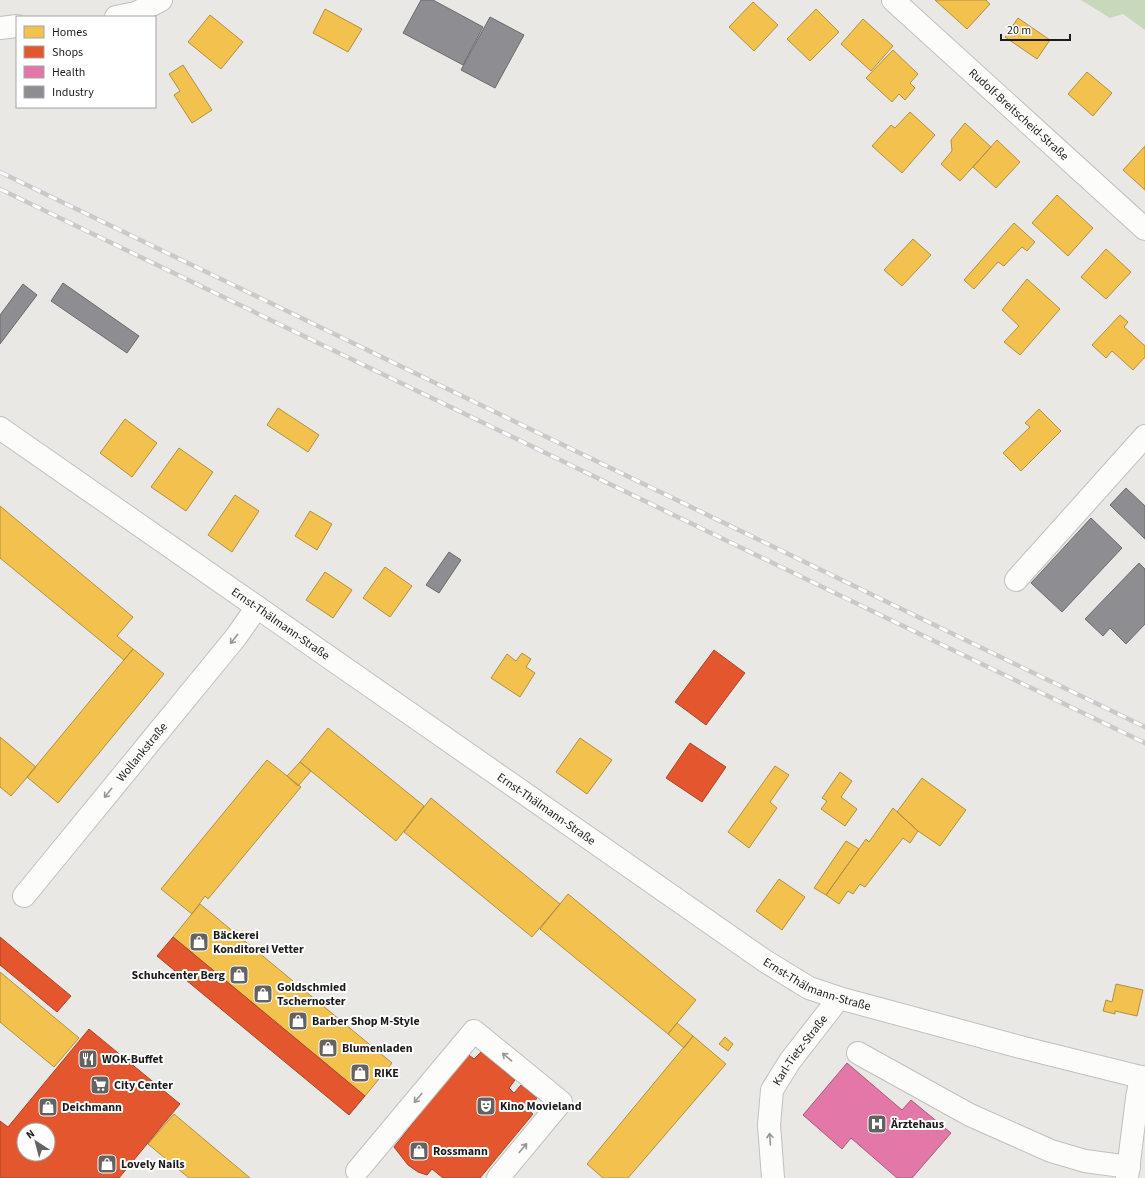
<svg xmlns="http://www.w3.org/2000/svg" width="1145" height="1178" font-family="'Source Sans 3',sans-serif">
<rect width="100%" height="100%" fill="#eae8e5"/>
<path fill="#c8d9bb" d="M1081 0H1145V30L1123 14 1110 18Z"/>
<path fill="#f2c14e" stroke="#b2903f" d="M935 0H986L990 4 967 29Z
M753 2 778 25 754 51 729 27Z
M325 9 362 29 348 52 313 33Z
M816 9 839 32 810 61 787 39Z
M210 15 243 42 221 69 188 42Z
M1018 18 1050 40 1037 59 1005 37Z
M863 19 893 46 871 71 841 44Z
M893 50 918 74 910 83 915 88 905 100 899 94 892 102 866 78Z
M183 65 212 110 192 123 174 95 180 91 169 74Z
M1087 72 1112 93 1093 116 1068 94Z
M910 112 935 135 902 173 872 146 891 125 895 128Z
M965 123 991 147 960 181 941 164 952 151 951 140Z
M997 140 1020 162 996 188 973 167Z
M1145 146V190L1123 170Z
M1057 195 1093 228 1068 256 1032 223Z
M1014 223 1035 242 1027 251 1022 247 1004 266 998 262 974 289 964 280Z
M913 239 931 255 902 286 884 270Z
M1106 249 1131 272 1106 299 1081 277Z
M1027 279 1060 309 1020 355 1004 342 1019 326 1002 310Z
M1120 315 1128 322 1124 327 1145 346V357L1133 370 1112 351 1106 358 1092 345Z
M278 408 319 435 308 452 267 425Z
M1039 409 1061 431 1021 471 1003 453 1030 427 1025 423Z
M125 419 157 443 132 477 100 453Z
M179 448 213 472 186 511 151 487Z
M235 495 259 511 232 552 208 535Z
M0 506 133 617 117 636 133 649 124 660 0 558Z
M310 511 332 524 317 550 295 536Z
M385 567 412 586 390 617 363 598Z
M325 572 352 590 333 618 306 600Z
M133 649 164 674 58 803 27 777Z
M522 653 531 659 526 667 535 673 520 697 491 678 507 654 516 661Z
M328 728 424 806 396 841 300 762Z
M0 737 36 767 11 796 0 787Z
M580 738 612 760 587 794 556 772Z
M267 760 301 787 208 899 205 896 192 914 161 889Z
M300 762 311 771 298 786 287 776Z
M775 766 789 775 770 802 777 808 749 848 728 832Z
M840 772 852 781 841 797 857 809 845 826 821 809 827 801 822 798Z
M922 778 966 810 940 846 918 831 897 812Z
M431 798 560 904 532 937 404 832Z
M893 808 918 831 910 843 903 838 865 887 860 884 853 894 848 891 839 904 826 895 866 839 869 842Z
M846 841 859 849 826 895 814 888Z
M779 879 805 897 782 930 756 911Z
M568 894 696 1000 668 1034 540 929Z
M200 904 392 1063 365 1096 173 937Z
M0 972 79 1038 54 1067 0 1022Z
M1116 984 1143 990 1137 1016 1115 1011V1014L1103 1011 1106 1000 1112 1002Z
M677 1023 693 1036 684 1048 668 1034Z
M693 1036 726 1064 628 1178H603L587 1164Z
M725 1037 733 1044 728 1051 719 1044Z
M174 1114 250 1178H189L148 1144Z"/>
<path fill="#e4572e" stroke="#a84529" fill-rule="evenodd" d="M714 650 745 673 706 725 675 702Z
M690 743 726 767 702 802 666 778Z
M0 937 71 996 57 1012 0 965Z
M173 937 365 1096 349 1115 157 956Z
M89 1029 180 1104 119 1178H0V1121L8 1127ZM24 1130H48V1154H24Z
M465 1052 474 1059 481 1052 515 1080 509 1088 514 1093 521 1085 537 1098 528 1110 533 1114 480 1178H443L432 1169 427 1175 418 1172 408 1165 394 1147 420 1114 416 1110Z"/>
<path fill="#e377a8" stroke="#a75c7e" d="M847 1063 902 1110 911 1100 951 1133 912 1178H897L851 1138 842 1149 803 1115Z"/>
<path fill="#8d8d92" stroke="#6b6b6f" d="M421 0H433L483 27 463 65 403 33Z
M490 17 524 35 495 88 461 70Z
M63 283 139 336 127 353 51 301Z
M23 284 37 295 0 344V315Z
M1126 488 1145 506V539L1110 505Z
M1091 518 1122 548 1062 612 1031 583Z
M449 552 461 560 439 593 426 585Z
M1139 563 1145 569V624L1126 644 1110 628 1103 636 1085 619Z"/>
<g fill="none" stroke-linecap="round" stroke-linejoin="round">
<defs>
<g id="minor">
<path id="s1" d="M893 0 1145 229"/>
<path d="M116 17 136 13 161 0"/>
<path d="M0 28 17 26"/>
<path id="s2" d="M0 428 765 961 809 988 839 998 1024 1048 1145 1078"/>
<path d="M1016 580 1145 436"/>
<path id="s3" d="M24 896 236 637 257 607"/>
<path d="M858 1053 970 1115 1051 1151 1085 1161 1129 1167"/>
<path d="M357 1171 474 1031 561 1102 498 1178"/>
<path id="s4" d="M773 1178 769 1125 772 1090 790 1061 839 998"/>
<path d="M1127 1178 1137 1098 1141 1077"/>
</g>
</defs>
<use href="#minor" stroke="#c1c0bf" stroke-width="24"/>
<use href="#minor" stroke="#fcfcfb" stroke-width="22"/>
<defs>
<path id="rail" d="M0 172 1145 727
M0 189 1145 743"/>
</defs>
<use href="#rail" stroke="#c9c9c8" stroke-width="4.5"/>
<use href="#rail" stroke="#fff" stroke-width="3" stroke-dasharray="9" stroke-linecap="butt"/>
</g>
<defs><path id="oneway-shaft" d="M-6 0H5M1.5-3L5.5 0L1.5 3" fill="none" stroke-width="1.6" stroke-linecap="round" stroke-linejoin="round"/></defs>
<g stroke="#979797">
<use href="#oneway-shaft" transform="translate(234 639) rotate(128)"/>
<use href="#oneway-shaft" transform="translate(108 793) rotate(129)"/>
<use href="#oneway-shaft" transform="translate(507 1057) rotate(-140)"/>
<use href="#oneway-shaft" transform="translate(418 1098) rotate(130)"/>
<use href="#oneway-shaft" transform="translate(770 1139) rotate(-94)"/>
<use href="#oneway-shaft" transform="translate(523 1148) rotate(-50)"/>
</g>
<defs>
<symbol id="shop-square" viewBox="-11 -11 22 22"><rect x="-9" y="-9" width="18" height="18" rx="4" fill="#646362" stroke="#fff"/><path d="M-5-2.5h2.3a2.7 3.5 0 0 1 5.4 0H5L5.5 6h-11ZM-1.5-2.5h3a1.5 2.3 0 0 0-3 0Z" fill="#fff"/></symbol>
<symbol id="restaurant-square" viewBox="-11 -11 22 22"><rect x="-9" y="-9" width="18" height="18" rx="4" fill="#646362" stroke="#fff"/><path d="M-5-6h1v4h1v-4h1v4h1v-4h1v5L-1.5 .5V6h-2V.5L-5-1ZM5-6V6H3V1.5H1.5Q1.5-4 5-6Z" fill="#fff"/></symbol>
<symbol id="supermarket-square" viewBox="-11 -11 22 22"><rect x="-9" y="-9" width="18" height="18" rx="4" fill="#646362" stroke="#fff"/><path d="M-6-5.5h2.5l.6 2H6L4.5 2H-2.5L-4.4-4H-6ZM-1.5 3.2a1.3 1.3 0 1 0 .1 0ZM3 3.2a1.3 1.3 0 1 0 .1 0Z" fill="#fff"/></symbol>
<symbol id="theatre-square" viewBox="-11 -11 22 22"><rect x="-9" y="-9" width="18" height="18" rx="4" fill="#646362" stroke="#fff"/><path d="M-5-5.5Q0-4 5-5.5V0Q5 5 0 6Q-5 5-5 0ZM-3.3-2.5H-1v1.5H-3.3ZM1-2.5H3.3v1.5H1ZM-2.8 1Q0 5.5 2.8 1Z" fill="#fff"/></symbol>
<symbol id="hospital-square" viewBox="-11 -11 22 22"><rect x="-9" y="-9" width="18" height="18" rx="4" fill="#646362" stroke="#fff"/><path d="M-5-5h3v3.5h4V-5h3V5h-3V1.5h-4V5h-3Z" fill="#fff"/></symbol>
</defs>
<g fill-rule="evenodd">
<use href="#shop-square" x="188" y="931" width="22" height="22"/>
<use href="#shop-square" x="228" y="964" width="22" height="22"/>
<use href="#shop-square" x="252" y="983" width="22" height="22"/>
<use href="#shop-square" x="287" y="1010" width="22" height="22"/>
<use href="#shop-square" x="317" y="1037" width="22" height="22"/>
<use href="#restaurant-square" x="77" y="1048" width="22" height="22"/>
<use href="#shop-square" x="349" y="1062" width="22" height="22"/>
<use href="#supermarket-square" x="89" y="1074" width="22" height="22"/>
<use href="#theatre-square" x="475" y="1095" width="22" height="22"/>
<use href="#shop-square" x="37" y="1096" width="22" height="22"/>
<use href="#hospital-square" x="866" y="1113" width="22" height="22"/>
<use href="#shop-square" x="408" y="1140" width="22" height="22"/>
<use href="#shop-square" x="96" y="1153" width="22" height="22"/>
</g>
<g text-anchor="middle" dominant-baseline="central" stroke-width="4" stroke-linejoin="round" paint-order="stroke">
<g font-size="12" fill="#1c1c1c" stroke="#fff">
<text stroke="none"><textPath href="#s1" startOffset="170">Rudolf-Breitscheid-Straße</textPath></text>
<text stroke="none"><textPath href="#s2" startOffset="342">Ernst-Thälmann-Straße</textPath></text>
<text stroke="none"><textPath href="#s3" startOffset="186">Wollankstraße</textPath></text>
<text stroke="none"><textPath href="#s2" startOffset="666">Ernst-Thälmann-Straße</textPath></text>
<text stroke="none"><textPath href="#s2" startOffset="990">Ernst-Thälmann-Straße</textPath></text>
<text stroke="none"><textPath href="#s4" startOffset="137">Karl-Tietz-Straße</textPath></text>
</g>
<g font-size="12" font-weight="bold" fill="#1c1c1c" stroke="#fff" text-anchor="start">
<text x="213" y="935">Bäckerei<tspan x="213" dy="14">Konditorei Vetter</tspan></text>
<text x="225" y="975" text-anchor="end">Schuhcenter Berg</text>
<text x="277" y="987">Goldschmied<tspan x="277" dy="14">Tschernoster</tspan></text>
<text x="312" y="1021">Barber Shop M-Style</text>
<text x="342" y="1048">Blumenladen</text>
<text x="102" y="1059">WOK-Buffet</text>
<text x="374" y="1073">RIKE</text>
<text x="114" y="1085">City Center</text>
<text x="500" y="1106">Kino Movieland</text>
<text x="62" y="1107">Deichmann</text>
<text x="891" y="1124">Ärztehaus</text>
<text x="433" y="1151">Rossmann</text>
<text x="121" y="1164">Lovely Nails</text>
</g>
</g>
<rect x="16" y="16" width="140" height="92" fill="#ffffff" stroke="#a4a4a4"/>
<rect x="24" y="26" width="20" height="12" fill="#f2c14e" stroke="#a4a4a4"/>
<text x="52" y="36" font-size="12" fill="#1c1c1c">Homes</text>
<rect x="24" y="46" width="20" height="12" fill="#e4572e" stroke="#a4a4a4"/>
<text x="52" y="56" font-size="12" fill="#1c1c1c">Shops</text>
<rect x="24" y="66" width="20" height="12" fill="#e377a8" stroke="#a4a4a4"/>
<text x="52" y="76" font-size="12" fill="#1c1c1c">Health</text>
<rect x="24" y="86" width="20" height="12" fill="#8d8d92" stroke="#a4a4a4"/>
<text x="52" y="96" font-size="12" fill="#1c1c1c">Industry</text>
<g transform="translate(36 1142) rotate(324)"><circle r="19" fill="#ffffff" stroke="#a4a4a4"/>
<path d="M0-3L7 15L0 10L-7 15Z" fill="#646362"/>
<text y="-6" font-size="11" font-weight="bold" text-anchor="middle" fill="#1c1c1c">N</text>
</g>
<path d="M1001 34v6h69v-6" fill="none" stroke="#1c1c1c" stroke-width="2"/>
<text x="1007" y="34" font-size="12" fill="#1c1c1c" stroke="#ffffff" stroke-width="3" paint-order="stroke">20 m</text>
</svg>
